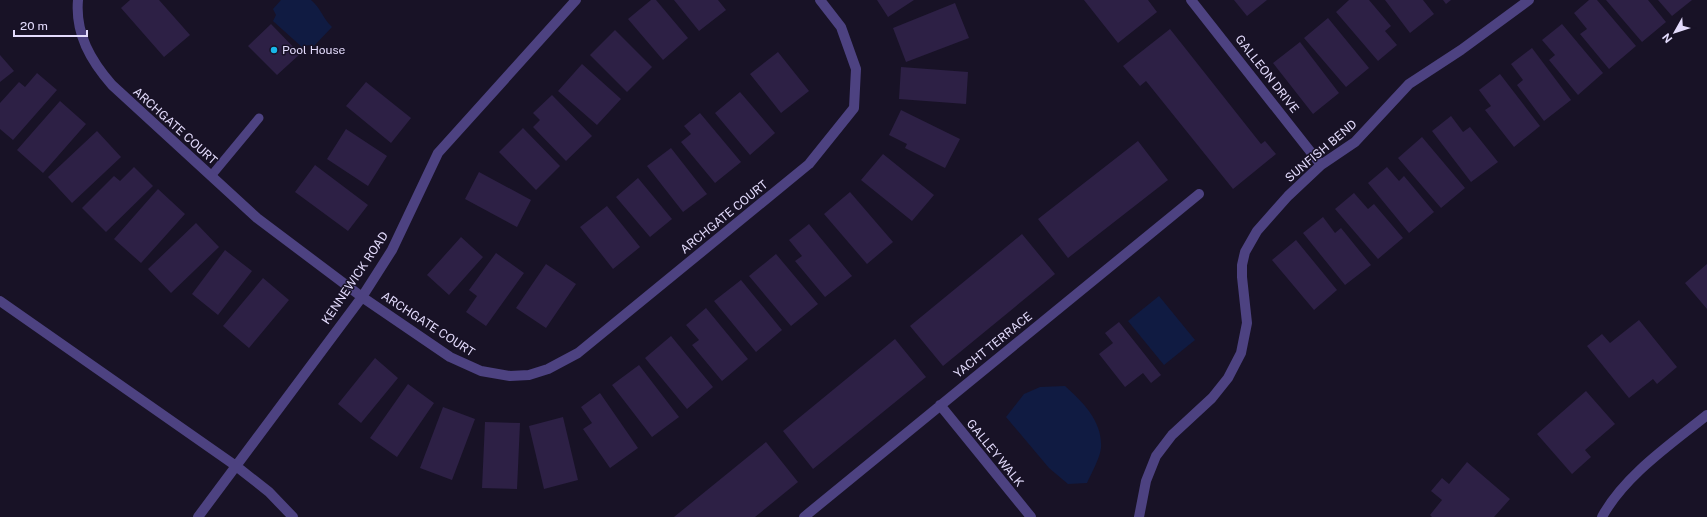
<svg xmlns="http://www.w3.org/2000/svg" width="1707" height="517" font-family="'Public Sans',sans-serif">
<rect width="100%" height="100%" fill="#181226"/>
<path fill="#101b42" d="M281 0H311C321 8 323 19 332 27L313 47 308 45 303 48 273 21 276 15 273 9Z
M1159 296 1195 340 1164 365 1128 321Z
M1065 386C1083 402 1103 422 1101 448 1100 458 1091 474 1087 483L1068 484 1049 468 1006 417 1024 394 1040 387Z"/>
<path fill="#2d2045" d="M130 0H159L190 35 164 57 121 8Z
M651 0H656L688 38 663 60 628 19Z
M674 0H718L726 10 699 31Z
M877 0H914L888 17Z
M1084 0H1148L1157 12 1118 43Z
M1234 0H1267L1247 16Z
M1349 0H1369L1391 26 1385 31 1397 45 1378 61 1336 12Z
M1385 0H1423L1434 14 1410 33Z
M1443 0H1451L1446 4Z
M1589 0H1597L1636 46 1609 69 1580 34 1587 29 1574 13Z
M1606 0H1648L1666 22 1642 42Z
M1658 0H1692L1672 16Z
M955 3 969 38 906 62 893 28Z
M1328 18 1369 68 1346 87 1304 38Z
M271 24 300 54 277 75 248 46Z
M1562 24 1603 73 1578 95 1549 60 1555 55 1542 40Z
M1170 29 1261 144 1265 141 1276 154 1233 189 1146 81 1140 86 1123 66Z
M615 30 652 67 627 92 590 55Z
M1300 42 1339 93 1313 114 1273 63Z
M1532 48 1571 100 1544 121 1517 85 1523 80 1511 64Z
M778 52 809 91 781 113 750 74Z
M0 55 14 71 0 82Z
M582 64 621 99 597 125 558 91Z
M901 67 968 72 966 104 899 99Z
M37 73 57 90 13 140 0 129V103L19 82 25 87Z
M1500 74 1540 126 1514 147 1485 110 1491 106 1479 90Z
M366 82 411 118 391 143 346 106Z
M740 92 775 133 750 155 715 113Z
M552 95 592 136 566 161 533 127 540 120 533 113Z
M60 101 86 124 43 173 17 150Z
M901 110 960 139 945 168 905 148 907 144 889 135Z
M700 113 741 162 715 183 681 142 691 134 684 126Z
M1451 116 1463 132 1470 127 1498 162 1471 182 1432 131Z
M523 128 560 166 536 190 499 152Z
M346 129 387 156 368 186 327 159Z
M97 131 121 157 72 203 48 177Z
M1422 137 1465 188 1441 208 1398 158Z
M1138 141 1168 180 1068 258 1038 219Z
M671 148 707 194 683 212 647 166Z
M883 154 934 195 912 221 861 180Z
M315 165 368 205 348 231 295 192Z
M134 167 153 186 106 232 82 208 114 176 120 181Z
M1387 167 1399 181 1404 176 1434 212 1409 233 1368 183Z
M479 172 531 200 517 227 465 199Z
M638 178 672 219 650 237 616 197Z
M158 189 185 214 141 263 114 239Z
M850 192 893 242 867 264 824 214Z
M1354 193 1368 209 1374 204 1403 238 1378 259 1335 209Z
M607 206 640 247 613 269 580 227Z
M1323 217 1335 233 1341 228 1371 265 1345 285 1303 233Z
M196 223 219 247 171 293 148 269Z
M809 224 852 276 825 297 795 261 802 256 789 240Z
M1022 234 1055 274 943 366 910 326Z
M461 237 483 257 449 295 427 275Z
M1296 240 1337 290 1314 310 1272 260Z
M225 250 252 271 218 315 192 294Z
M496 253 524 273 486 326 466 312 477 296 469 290Z
M776 254 818 304 791 326 749 276Z
M546 264 576 284 546 328 516 308Z
M1707 264V309L1685 283Z
M263 278 289 300 249 348 223 326Z
M741 280 782 330 756 352 714 301Z
M706 308 748 359 722 381 692 345 699 340 686 325Z
M1639 320 1677 367 1657 384 1653 379 1629 398 1587 346 1602 334 1610 343Z
M1119 322 1161 375 1151 383 1143 373 1125 387 1099 354 1113 343 1105 333Z
M671 336 713 387 687 409 645 358Z
M895 339 926 377 813 469 783 431Z
M375 358 398 378 361 423 338 404Z
M639 365 679 417 652 437 612 385Z
M408 384 434 403 397 457 370 438Z
M1586 391 1615 424 1585 450 1591 457 1572 474 1537 434Z
M600 393 638 448 610 468 583 429 592 423 581 407Z
M443 407 475 419 452 480 420 468Z
M563 417 578 480 544 489 529 426Z
M485 422 520 423 517 489 482 488Z
M766 442 798 482 755 517H674Z
M1467 462 1510 499 1494 517H1432L1430 515 1442 500 1431 491 1442 478 1449 484Z"/>
<g fill="none" stroke-linecap="round" stroke-linejoin="round">
<path stroke="#4d4281" stroke-width="9" d="M211 176 259 118"/>
<path stroke="#4d4281" stroke-width="10" d="M78 0C75 34 91 61 112 85L257 218 362 297 450 357 481 371 510 376 529 375 548 369 578 353 809 164 854 108 856 69 841 27 820 0
M1191 0 1321 165
M0 301 236 466 269 492 293 517
M940 405 1031 517
M198 517 362 297 392 250 438 153 576 0
M804 517 1199 194
M1139 517 1146 481 1156 456 1172 435 1212 398 1228 378 1241 353 1247 323 1242 277V265L1245 252 1257 231 1288 196 1321 165 1355 142 1409 84 1461 50 1529 0
M1602 517C1624 476 1671 444 1707 415"/>
</g>
<circle fill="#19b7e9" stroke="#181226" stroke-width="1.5" cx="274" cy="50" r="4"/>
<g text-anchor="middle" dominant-baseline="central" stroke-width="3" stroke-linejoin="round" paint-order="stroke">
<g font-size="12" fill="#e3dbfc" stroke="#181226" text-anchor="start">
<text x="282" y="50">Pool House</text>
</g>
<g font-size="12" fill="#e3dbfc" stroke="#181226">
<text transform="translate(1267 74) rotate(52)">GALLEON DRIVE</text>
<text transform="translate(175 126) rotate(42)">ARCHGATE COURT</text>
<text transform="translate(1321 151) rotate(-40)">SUNFISH BEND</text>
<text transform="translate(724 217) rotate(-39)">ARCHGATE COURT</text>
<text transform="translate(355 278) rotate(-56)">KENNEWICK ROAD</text>
<text transform="translate(428 324) rotate(33)">ARCHGATE COURT</text>
<text transform="translate(993 345) rotate(-39)">YACHT TERRACE</text>
<text transform="translate(995 453) rotate(51)">GALLEY WALK</text>
</g>
</g>
<g transform="translate(1675 32) rotate(231)" stroke="#181226" stroke-width="3" paint-order="stroke">
<path d="M0-3L7 15L0 10L-7 15Z" fill="#e3dbfc"/>
<text y="-6" font-size="11" font-weight="bold" text-anchor="middle" fill="#e3dbfc">N</text>
</g>
<path d="M14 30v6h73v-6" fill="none" stroke="#e3dbfc" stroke-width="2"/>
<text x="20" y="30" font-size="12" fill="#e3dbfc" stroke="#181226" stroke-width="3" paint-order="stroke">20 m</text>
</svg>
